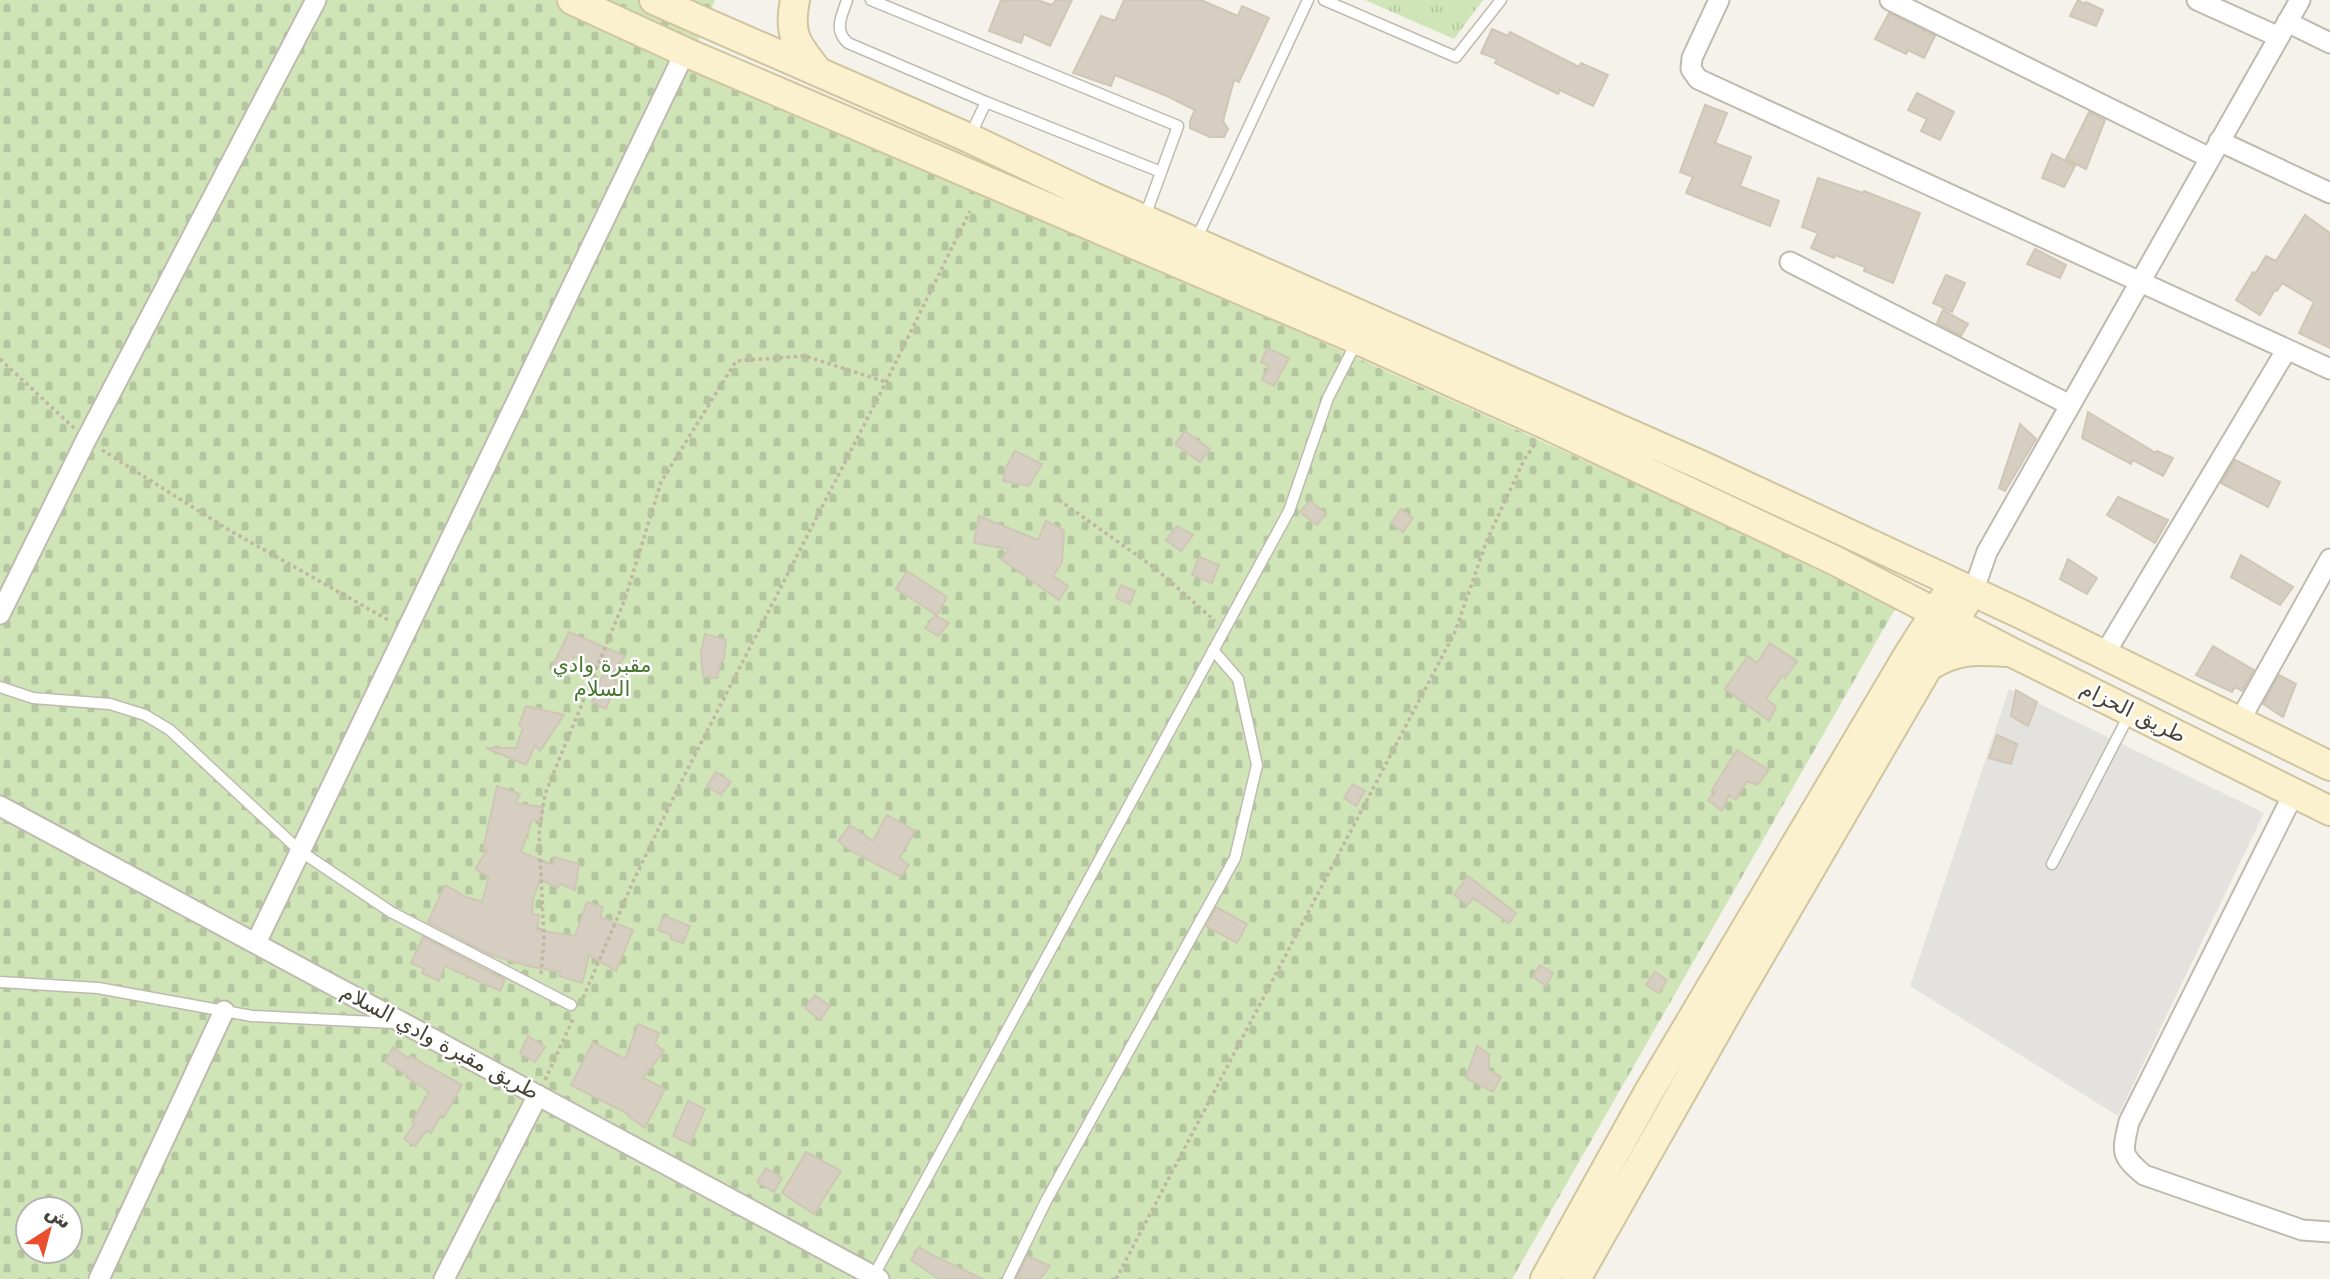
<svg xmlns="http://www.w3.org/2000/svg" width="2330" height="1279" font-family="'DejaVu Sans','Noto Naskh Arabic',sans-serif">
<defs>
<pattern id="grass-tufts" width="24" height="20" patternUnits="userSpaceOnUse" patternTransform="scale(1.75)"><rect width="24" height="20" fill="#cfe5b8"/><path d="M3 7l-1-3M5 7V3M7 7l1-3M15 17l-1-3M17 17v-4M19 17l1-3" fill="none" stroke="#b3c69f"/></pattern>
<pattern id="cemetery-stones" width="16" height="16" patternUnits="userSpaceOnUse" patternTransform="scale(1.75)"><rect width="16" height="16" fill="#cfe5b8"/><path d="M2 7V4a2 2 0 0 1 4 0v3zM10 15v-3a2 2 0 0 1 4 0v3z" fill="#b3c69f"/></pattern>
</defs>
<rect width="100%" height="100%" fill="#f4f2eb"/>
<path fill="url(#grass-tufts)" d="M1365 0H1483L1454 39Z"/>
<path fill="url(#cemetery-stones)" fill-rule="evenodd" d="M0 0H715L691 58 1899 602 1512 1279H0ZM28 1209H70V1251H28Z"/>
<path fill="#e3e2df" d="M2009 689 2264 813 2118 1116 1910 986Z"/>
<path fill="#d5cec1" stroke="#cfc6b5" stroke-width="2" d="M1001 0H1037L1052 5 1056 0H1072L1050 46 1024 34 1021 43 989 31Z
M1124 0H1201L1238 16 1242 6 1269 18 1239 82 1234 80 1223 121 1228 129 1224 137H1210L1190 128V121L1195 110 1167 96 1115 75 1111 86 1073 73 1101 16 1115 21Z
M2078 0 2085 4 2086 2 2103 10 2096 26 2070 16Z
M1889 13 1935 36 1924 58 1908 50 1906 54 1875 39Z
M1492 29 1508 36 1510 32 1579 67 1581 63 1608 75 1593 106 1560 90 1558 94 1495 63 1497 59 1481 53Z
M1917 93 1954 112 1940 140 1921 131 1927 119 1908 110Z
M1705 105 1727 113 1715 143 1751 157 1740 186 1779 201 1770 226 1686 193 1693 177 1680 172Z
M2089 112 2105 120 2086 169 2066 159Z
M2052 154 2075 166 2064 187 2042 178Z
M1818 178 1863 193 1864 191 1920 213 1893 283 1864 271 1865 267 1835 255 1834 258 1811 248 1818 233 1802 227Z
M2305 215 2330 233V348L2299 333 2314 302 2282 283 2277 291 2275 290 2260 315 2236 300 2253 272 2255 274 2266 256 2276 261Z
M2035 249 2066 265 2060 278 2027 264Z
M1946 275 1965 283 1952 312 1933 303Z
M1943 310 1968 324 1961 336 1937 323Z
M1267 348 1289 358 1274 386 1262 380 1269 366 1261 362Z
M2088 412 2156 453 2157 451 2173 458 2163 476 2133 460 2131 464 2082 438Z
M2020 424 2036 439 2005 491 1999 488Z
M1185 431 1210 449 1200 462 1175 444Z
M1015 451 1042 464 1029 486 1003 481 1005 469Z
M2235 460 2280 482 2268 507 2221 483Z
M2118 497 2168 520 2155 543 2107 515Z
M1310 501 1326 513 1317 525 1300 512Z
M1401 509 1413 518 1403 532 1391 523Z
M979 516 1038 540 1046 521 1064 530 1062 563 1053 576 1068 586 1059 600 1001 559 1009 549 974 543Z
M1177 526 1193 535 1181 551 1166 540Z
M2241 555 2293 587 2280 605 2231 577Z
M1199 557 1219 565 1212 583 1192 575Z
M2068 559 2097 578 2087 594 2060 579Z
M907 571 947 597 937 615 896 589Z
M1121 585 1135 591 1130 604 1116 598Z
M935 615 949 623 938 636 925 628Z
M569 632 625 656 614 673 574 656 567 674 552 667Z
M705 634 726 640 724 658 720 664 717 678 703 677 701 652Z
M1770 643 1797 661 1785 678 1782 676 1766 699 1776 706 1769 721 1725 689 1748 656 1757 663Z
M2213 646 2254 670 2242 691 2235 687 2232 692 2196 675Z
M603 674 617 681 606 709 592 702Z
M2279 675 2296 684 2283 717 2263 704Z
M2016 690 2037 702 2028 726 2011 716Z
M526 706 564 715 540 751 535 746 526 765 486 748H516L523 728 519 725Z
M1997 735 2017 744 2011 764 1989 758Z
M1737 750 1769 770 1757 785 1747 781 1736 800 1729 795 1722 811 1708 800 1715 792 1712 790Z
M716 772 731 782 721 795 707 786Z
M1353 784 1365 791 1356 806 1344 798Z
M497 786 520 794 515 803 543 807 541 821 532 820 521 852 553 865 554 857 579 864 575 890 561 884 557 888 540 879 533 899 532 914 539 915 537 930 575 936 587 902 603 907 600 917 633 930 616 971 589 955 582 983 559 976 561 972 528 966 491 955 428 922 445 885 466 897 482 902 489 877 475 869 487 850 483 849Z
M887 815 915 831 900 858 909 865 901 877 851 851 838 841 850 825 873 841Z
M1468 876 1516 913 1509 923 1473 898 1468 905 1454 895Z
M1216 907 1247 924 1237 943 1206 926Z
M664 916 690 926 683 943 671 939V935L658 930Z
M423 937 505 980 500 991 445 966 439 981 422 973 424 969 411 963Z
M1540 965 1553 973 1546 986 1533 977Z
M1655 972 1667 980 1659 993 1646 985Z
M815 995 830 1006 820 1020 805 1008Z
M638 1024 659 1033 655 1044 664 1051 643 1078 665 1089 645 1128 628 1116 630 1115 571 1085 593 1042 625 1059Z
M528 1036 545 1047 535 1062 520 1053Z
M1477 1046 1489 1054V1070L1501 1077 1493 1092 1466 1078Z
M393 1047 408 1058 410 1056 462 1085 444 1117 441 1115 431 1133 427 1130 415 1146 404 1139 415 1123 412 1122 429 1092 406 1077 407 1075 385 1062Z
M688 1101 705 1109 690 1144 673 1136Z
M806 1152 841 1171 814 1214 782 1193Z
M766 1168 782 1178 774 1192 757 1182Z
M919 1247 934 1256 983 1279H939L911 1260Z
M1027 1256 1050 1266 1040 1279H1016Z"/>
<g fill="none" stroke-linecap="round" stroke-linejoin="round">
<defs>
<path id="lane" d="M847 0C842 16 833 30 848 43L986 102 1161 172
M871 0 1178 126 1144 219
M1324 0 1456 57 1501 0
M970 136 986 102
M1196 240 1308 0
M0 687 33 698 110 704 145 715 170 730 300 851 391 912 571 1005
M2052 864 2129 715
M0 982 98 988 252 1016 395 1023
M873 1277 1289 511 1328 398 1357 341
M1008 1279 1046 1201 1235 858 1257 765 1238 679 1213 650"/>
<path id="street" d="M1719 0 1692 58 1691 69 1698 79 2330 369
M1890 0 2210 158
M2197 0 2279 37
M2287 22 2330 43
M2219 141 2330 193
M1790 262 2070 405
M1973 592 1987 552 2300 0
M0 614 86 440 316 0
M2104 655 2287 349
M2239 722 2330 559
M2294 793 2129 1122C2122 1152 2120 1155 2144 1175L2302 1230 2330 1232
M0 806 879 1279
M256 943 685 52
M99 1279 224 1011
M444 1279 538 1095"/>
<path id="secondary" d="M572 0 685 52 1358 340 1549 426 1834 560 2011 652 2330 811
M654 0 969 138 1093 197 1703 466 2021 614 2330 766
M795 0C788 34 796 44 817 70
M1929 666C1957 649 1974 650 2006 652
M1545 1279 1647 1095 1910 652 1945 597
M1576 1279 1733 1002 1964 605"/>
</defs>
<use href="#lane" stroke="#bfbaae" stroke-width="13"/>
<use href="#street" stroke="#bfbaae" stroke-width="23"/>
<use href="#secondary" stroke="#d0c59e" stroke-width="32"/>
<path stroke="#c0b6a1" stroke-width="3.5" stroke-dasharray="3.5 3.5" stroke-linecap="butt" d="M0 359 74 428
M102 450 229 530 390 621
M1059 500 1155 568 1215 621
M541 974 544 939 539 833 545 794 625 599 661 482 736 361 805 356 886 382
M583 998 631 886 679 786 886 382 970 211
M545 1080 574 1017
M1116 1279 1455 632 1487 540 1524 460 1535 444"/>
<use href="#lane" stroke="#fff" stroke-width="10"/>
<use href="#street" stroke="#fff" stroke-width="19"/>
<use href="#secondary" stroke="#fbf1cf" stroke-width="28"/>
</g>
<g text-anchor="middle" dominant-baseline="central" stroke-width="5" stroke-linejoin="round" paint-order="stroke">
<g font-size="21" fill="#497631" stroke="#fff">
<text x="602" y="665">مقبرة وادي<tspan x="602" dy="24">السلام</tspan></text>
</g>
<g font-size="21" fill="#484339" stroke="#fff">
<text transform="translate(2133 712) rotate(26)">طريق الحزام</text>
<text transform="translate(440 1042) rotate(28)">طريق مقبرة وادي السلام</text>
</g>
</g>
<g transform="translate(49 1230) rotate(36)"><circle r="33" fill="#ffffff" stroke="#b6b4b0" stroke-width="2"/>
<path d="M0-5L12 26L0 18L-12 26Z" fill="#e94f2e"/>
<text y="-10" font-size="19" font-weight="bold" text-anchor="middle" fill="#484339">ش</text>
</g>
</svg>
